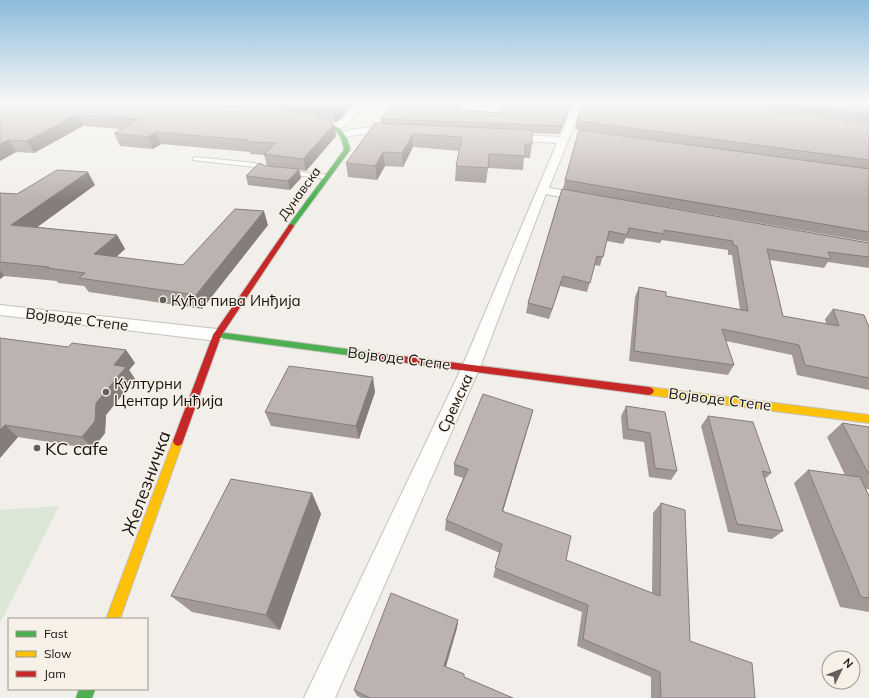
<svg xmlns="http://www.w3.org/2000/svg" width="869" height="698" font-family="Mulish,sans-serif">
<rect width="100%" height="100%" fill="#f2efea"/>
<path fill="#dbe6d7" d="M59 506 0 623V510Z"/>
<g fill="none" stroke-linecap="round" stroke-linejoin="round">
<defs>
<path id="lane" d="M195 157 255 163 269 171 264 172 254 167 193 160V158Z
M289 171 327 175 330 177 327 179 287 174 286 173Z"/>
<path id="street" d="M356 103H365C358 113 345 133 331 129L329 127 341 120Z
M574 103H583L549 188 585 194 589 195 591 198 589 201 585 202 546 194 480 367 335 698H304L462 367 557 143 509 140 504 137 509 134 560 137Z
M362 128 393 129 398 132 393 135 362 134 344 137 339 134 340 132Z
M0 305 217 329 223 331 226 335 223 339 217 341 0 315Z"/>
<path id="fast" d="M306 119C329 122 346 124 350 150L293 227 291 228 288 226 344 150C341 125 325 125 304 121V120Z
M217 332 377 353 382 356 377 359 214 337 213 335 214 333Z
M79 689H95L92 698H76Z"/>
<path id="slow" d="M649 387 869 415V423L649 395 646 394 644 391 646 388Z
M178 436 182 438 183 441 120 619H106L173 441 174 438Z"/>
<path id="jam" d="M291 224 294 226 221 336 183 441 182 444 178 446 174 444 173 441 213 335 289 225Z
M377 353 649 387 652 388 654 391 652 394 649 395 377 359 372 356Z"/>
</defs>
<use href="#lane" stroke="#c4c2be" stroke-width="2"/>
<use href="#street" stroke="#c4c2be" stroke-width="2"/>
<use href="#fast" stroke="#c4c2be" stroke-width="2"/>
<use href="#slow" stroke="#c4c2be" stroke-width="2"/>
<use href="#jam" stroke="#c4c2be" stroke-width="2"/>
<use href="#lane" fill="#fdfdfc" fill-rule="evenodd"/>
<use href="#street" fill="#fdfdfc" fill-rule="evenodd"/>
<use href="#fast" fill="#4caf50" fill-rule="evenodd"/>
<use href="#slow" fill="#ffc107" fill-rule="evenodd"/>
<use href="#jam" fill="#c62828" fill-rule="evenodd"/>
</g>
<path fill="#a29996" d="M0 103H354L340 119 335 122 328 120 336 136 306 171 299 170 301 178 290 190 248 185 246 176 266 166H267L264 155 250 154V152L161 144 153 149 120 146 114 133 122 129 83 126 34 153 16 152 0 161Z
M572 103 559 134 532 133V144L530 158H524L523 170 488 168 486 183 455 181 456 166 459 151 413 147 403 167 385 166 377 180 348 177 346 163 381 123V119L448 104H461V110L501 113Z
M714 103H869V122Z
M577 121 869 123V242L563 189 565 180 768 156 575 129Z
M95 185 37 227 117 235 125 249 116 257 183 265 268 225 202 309 89 292 84 286 58 283 57 281 4 276 0 279V193L17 194Z
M562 189 869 243V268L828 262 824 268 770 260 783 316 826 324 825 319 833 309 869 327V390L797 375 792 355 726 341 734 365 728 375 629 361 635 297 639 287 666 296 740 310 732 255H728V250L662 240 660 243 626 238 623 244 607 241 600 266 595 265 587 292 560 286 549 319 526 313 528 303Z
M0 338 68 347 126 350 135 363 129 370 135 379 106 415 105 433 93 449 18 437 0 458Z
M375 392 359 439 271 426 265 412Z
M626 406 665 412 677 471 671 480 649 477 644 442 623 439 621 416Z
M533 410 530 421 503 511 566 560 652 593 653 513 661 503 690 641 755 698H651V677L577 646 582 612 493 577 500 553 445 530 446 520 463 478 454 475V464Z
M708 416 771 473 765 479 783 531 772 539 728 532 701 426Z
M842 423 869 427V489H866L869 496V612L840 607 794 483 808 470 845 475 827 437Z
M312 493 321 514 280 630 192 612 171 596Z
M458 620 457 628 446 667 464 677 513 698H362L357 696 354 690Z"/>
<path fill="#847d7a" d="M342 103H354L340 119 335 122 333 110Z
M571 103H572L559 134 561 126Z
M77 114 83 126 34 153 27 141Z
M334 124 336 136 306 171 303 159Z
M156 132 161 144 153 149 148 137Z
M413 134V147L403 167 402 153Z
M9 140 16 152 0 161V144Z
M383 152 385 166 377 180 375 166Z
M299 169 301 178 290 190 288 181Z
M88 172 95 185 21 239 11 225Z
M264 211 268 225 202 309 196 295Z
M117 235 125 249 103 269 94 254Z
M0 270 4 276 0 279Z
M563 276 560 286 549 319 552 309Z
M126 350 135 363 129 370 135 379 106 415 105 433 93 449 82 437 96 403 114 365Z
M373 377 375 392 359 439 356 426Z
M533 410 530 421 500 521 502 511Z
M5 425 18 437 0 458V430Z
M312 493 321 514 280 630 266 615Z
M458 620 457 628 444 672V666Z"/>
<path fill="#bcb2af" stroke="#847d7a" d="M0 103H159L276 109 310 114 327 119 334 124 303 159 264 154 276 143 247 142 248 140 156 132 148 137 114 133 139 119 77 114 27 141 9 140 0 144Z
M310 103H342L338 107 333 110Z
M392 103H445L461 104 459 110 501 113 503 103H571L561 126 381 119Z
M583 103H705L869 123V160L577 121Z
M779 103H869V114Z
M375 123 532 130V144H525V156L489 154 488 168 456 166 462 137 413 134 402 153 383 152 375 166 346 163Z
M579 130 869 169V232L565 180Z
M259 163 266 166 299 169 288 181 246 176Z
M57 170 88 172 11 225 117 235 94 254 183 265 235 209 264 211 196 295 79 278 85 273 47 268 49 267 0 262V193L17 194Z
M562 189 869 243V257L828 252 831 259 767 249 783 316 839 326 833 309 864 315 869 327V378L805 365 799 345 722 329 734 365 634 351 639 287 666 292V296L748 311 737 246 733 245V241L664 230V234L629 228 627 235 609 231 603 257 597 256 590 283 563 276 552 309 528 303Z
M0 338 68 347 72 343 126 350 114 365 126 367 96 403 95 421 82 437 5 425 0 430Z
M289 366 373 377 356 426 265 412Z
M483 394 533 410 502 511 571 536 566 560 660 596 661 503 685 510 690 641 752 663 755 698H661L660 672 583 639 588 605 495 568 502 544 446 520 468 469 454 464Z
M626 406 665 412 677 471 655 468 650 433 628 429Z
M708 416 753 422 771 473 762 471 783 531 737 524Z
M842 423 869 427V473H868Z
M808 470 860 477 869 496V598L861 597Z
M231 479 312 493 266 615 171 596Z
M391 593 458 620 444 666 464 674V677L513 698H370L354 690Z"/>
<linearGradient id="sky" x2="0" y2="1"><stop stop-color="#8bbbdd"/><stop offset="0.51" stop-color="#f9f8f6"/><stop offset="1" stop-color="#f9f8f6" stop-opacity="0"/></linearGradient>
<rect width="869" height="201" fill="url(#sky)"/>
<g fill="#625f5c" stroke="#f6f0e6" stroke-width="1.5">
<circle cx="163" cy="300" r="4"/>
<circle cx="106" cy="392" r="4"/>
<circle cx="37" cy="448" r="4"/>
</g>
<g text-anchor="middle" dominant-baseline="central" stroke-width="3" stroke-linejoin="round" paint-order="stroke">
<g font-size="13" fill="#14120f" stroke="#f6f0e6">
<text transform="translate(299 193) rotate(-54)">Дунавска</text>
</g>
<g font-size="15" fill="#14120f" stroke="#f6f0e6" text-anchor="start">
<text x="171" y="300">Кућа пива Инђија</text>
<text x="114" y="383">Културни<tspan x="114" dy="17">Центар Инђија</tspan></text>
</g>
<g font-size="15" fill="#14120f" stroke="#f6f0e6">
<text transform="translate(77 319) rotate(7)">Војводе Степе</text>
<text transform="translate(399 358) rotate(7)">Војводе Степе</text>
<text transform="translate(720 399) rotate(7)">Војводе Степе</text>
<text transform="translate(455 403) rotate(-65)">Сремска</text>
</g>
<g font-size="18" fill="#14120f" stroke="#f6f0e6" text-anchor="start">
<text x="45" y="448">KC cafe</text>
</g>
<g font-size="18" fill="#14120f" stroke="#f6f0e6">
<text transform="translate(146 483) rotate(-70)">Железничка</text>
</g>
</g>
<rect x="8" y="618" width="140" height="72" fill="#f6f0e6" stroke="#9c9790"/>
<rect x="16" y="631" width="20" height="6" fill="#4caf50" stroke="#9c9790"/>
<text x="44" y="638" font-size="12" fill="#14120f">Fast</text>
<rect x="16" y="651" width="20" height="6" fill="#ffc107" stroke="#9c9790"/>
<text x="44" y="658" font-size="12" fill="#14120f">Slow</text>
<rect x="16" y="671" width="20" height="6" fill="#c62828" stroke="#9c9790"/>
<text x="44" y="678" font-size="12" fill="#14120f">Jam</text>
<g transform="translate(841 670) rotate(47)"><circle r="19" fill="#f6f0e6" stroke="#9c9790"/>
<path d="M0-3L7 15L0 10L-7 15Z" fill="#625f5c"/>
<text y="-6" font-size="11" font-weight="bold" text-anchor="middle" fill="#14120f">N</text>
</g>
</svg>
